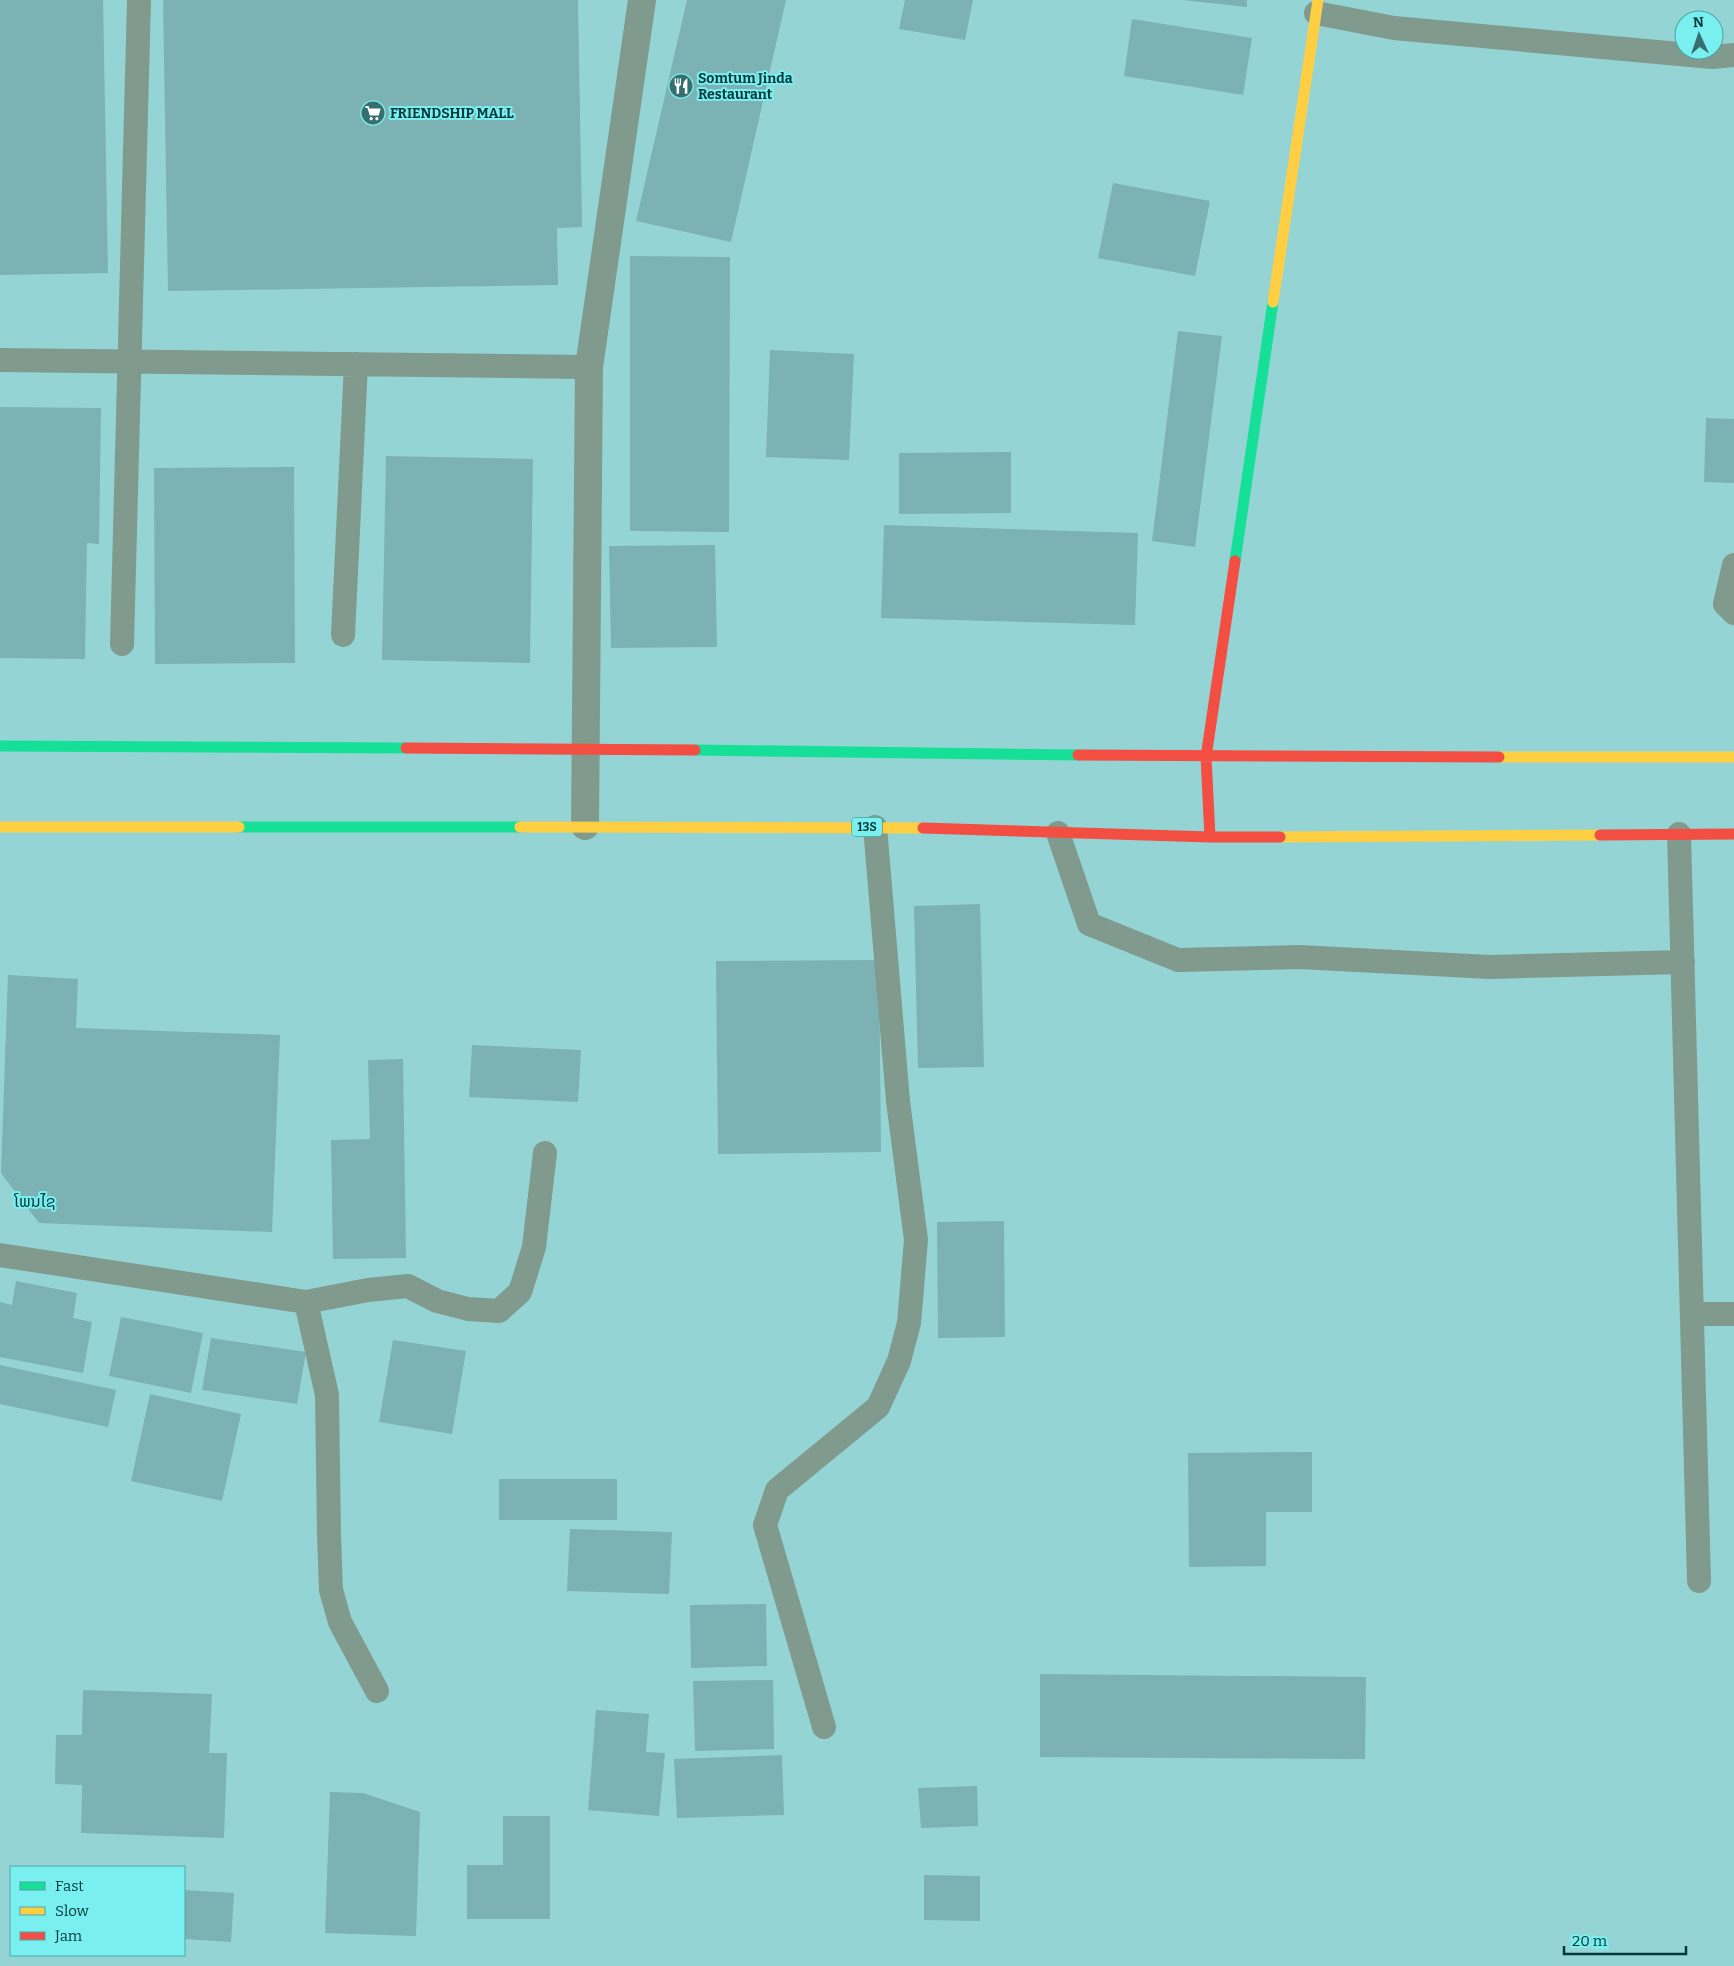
<svg xmlns="http://www.w3.org/2000/svg" width="1734" height="1966" font-family="Bitter,'Noto Sans Lao',serif">
<rect width="100%" height="100%" fill="#95d4d5"/>
<path fill="#7cb2b3" d="M0 0H103L108 273 0 275Z
M163 0H578L582 227 557 228 558 285 168 291Z
M687 0H786L731 242 636 221Z
M905 0H973L965 40 899 29Z
M1183 0H1247V7Z
M1132 19 1252 38 1243 95 1124 76Z
M1113 183 1210 201 1195 276 1098 258Z
M630 256 730 257 729 532 630 531Z
M1178 331 1222 336 1195 547 1152 541Z
M770 350 854 354 849 460 766 457Z
M0 407 101 408 99 544 87 543 85 659 0 658Z
M1706 418 1734 419V483L1704 482Z
M1011 452V513L899 514V453Z
M386 456 533 459 530 663 382 660Z
M294 467 295 663 155 664 154 468Z
M884 525 1138 533 1135 625 881 618Z
M715 545 717 647 611 648 609 546Z
M980 904 984 1067 918 1068 914 906Z
M879 960 881 1152 718 1154 716 961Z
M8 975 78 979 76 1028 280 1035 272 1232 39 1223 1 1173Z
M472 1045 581 1050 578 1102 469 1097Z
M403 1059 406 1258 333 1259 331 1140 370 1139 368 1060Z
M1004 1221 1005 1337 938 1338 937 1222Z
M16 1281 77 1293 73 1318 92 1322 83 1373 0 1357V1302L12 1305Z
M121 1317 203 1333 191 1393 109 1376Z
M211 1338 306 1352 297 1404 202 1390Z
M393 1340 466 1351 452 1434 379 1422Z
M0 1365 116 1390 108 1427 0 1404Z
M150 1394 241 1414 222 1501 131 1481Z
M1312 1452V1512H1266V1566L1189 1567 1188 1453Z
M499 1479H617V1520H499Z
M570 1529 672 1532 669 1594 567 1591Z
M766 1604 767 1666 691 1668 690 1605Z
M1040 1674 1366 1677 1365 1759 1040 1757Z
M773 1680 774 1749 695 1751 693 1681Z
M83 1690 212 1694 209 1753H227L224 1838 81 1833 82 1785 55 1784 56 1735H82Z
M596 1710 649 1714 646 1752 665 1753 659 1816 588 1810Z
M782 1755 784 1815 677 1818 674 1759Z
M977 1786 978 1826 921 1828 918 1788Z
M330 1792 363 1793 420 1812 416 1936 325 1933Z
M503 1816H550V1919H467V1865H503Z
M924 1875 980 1876V1921L924 1920Z
M184 1890 234 1893 231 1942 184 1939Z"/>
<g fill="none" stroke-linecap="round" stroke-linejoin="round">
<path stroke="#809a8d" stroke-width="24" d="M1316 13 1394 28 1712 57 1734 55
M0 360 589 367
M1734 565 1725 604 1734 613
M343 635 356 364
M122 644 139 0
M1058 833 1089 924 1178 960 1300 957 1490 967 1683 962
M1679 834 1699 1581
M0 1255 306 1302 368 1290 408 1286 437 1301 468 1309 499 1311 520 1292 534 1247 545 1153
M306 1302 327 1395 329 1534 331 1590 340 1622 377 1691
M1692 1314H1734
M824 1727 765 1525 777 1490 878 1407 899 1361 909 1323 916 1240 898 1101 875 827"/>
<path stroke="#809a8d" stroke-width="28" d="M585 826 589 367 642 0"/>
<path stroke="#16e098" stroke-width="11" d="M1235 561 1273 302
M0 746 406 748
M695 750 1078 755
M239 827H520"/>
<path stroke="#ffcf43" stroke-width="11" d="M1273 302 1318 0
M1499 757H1734
M0 827H239
M520 827 923 828
M1280 837 1600 835"/>
<path stroke="#f24e42" stroke-width="11" d="M406 748 695 750
M1078 755 1499 757
M923 828 1210 837H1280
M1600 835 1734 834
M1210 837 1206 757 1235 561"/>
</g>
<defs>
<symbol id="restaurant-disc" viewBox="-11 -11 22 22"><circle r="9.5" fill="#356f70" stroke="#7aeff0"/><path d="M-5-6h1v4h1v-4h1v4h1v-4h1v5L-1.5 .5V6h-2V.5L-5-1ZM5-6V6H3V1.5H1.5Q1.5-4 5-6Z" fill="#fff"/></symbol>
<symbol id="supermarket-disc" viewBox="-11 -11 22 22"><circle r="9.5" fill="#356f70" stroke="#7aeff0"/><path d="M-6-5.5h2.5l.6 2H6L4.5 2H-2.5L-4.4-4H-6ZM-1.5 3.2a1.3 1.3 0 1 0 .1 0ZM3 3.2a1.3 1.3 0 1 0 .1 0Z" fill="#fff"/></symbol>
</defs>
<g fill-rule="evenodd">
<use href="#restaurant-disc" x="667" y="72" width="28" height="28"/>
<use href="#supermarket-disc" x="359" y="99" width="28" height="28"/>
</g>
<g text-anchor="middle" dominant-baseline="central" stroke-width="4" stroke-linejoin="round" paint-order="stroke">
<rect fill="#7aeff0" stroke="#257071" stroke-width="1" x="852" y="817.5" width="30" height="19" rx="4"/>
<g font-size="12" font-weight="bold" fill="#01393a">
<text x="867" y="827">13S</text>
</g>
<g font-size="14" font-weight="bold" fill="#01393a" stroke="#7aeff0" text-anchor="start">
<text x="698" y="78">Somtum Jinda<tspan x="698" dy="16">Restaurant</tspan></text>
<text x="390" y="113">FRIENDSHIP MALL</text>
</g>
<g font-size="16" fill="#01393a" stroke="#7aeff0">
<text x="35" y="1201">ໂພນໄຊ</text>
</g>
</g>
<rect x="10" y="1866" width="175" height="90" fill="#7aeff0" stroke="#4aa6a7"/>
<rect x="20" y="1882" width="25" height="8" fill="#16e098" stroke="#4aa6a7"/>
<text x="55" y="1891" font-size="15" fill="#01393a">Fast</text>
<rect x="20" y="1907" width="25" height="8" fill="#ffcf43" stroke="#4aa6a7"/>
<text x="55" y="1916" font-size="15" fill="#01393a">Slow</text>
<rect x="20" y="1932" width="25" height="8" fill="#f24e42" stroke="#4aa6a7"/>
<text x="55" y="1941" font-size="15" fill="#01393a">Jam</text>
<g transform="translate(1699 35) rotate(357)"><circle r="24" fill="#7aeff0" stroke="#4aa6a7"/>
<path d="M0-4L9 19L0 12L-9 19Z" fill="#356f70"/>
<text y="-8" font-size="14" font-weight="bold" text-anchor="middle" fill="#01393a">N</text>
</g>
<path d="M1564 1946v8h122v-8" fill="none" stroke="#01393a" stroke-width="2.5"/>
<text x="1572" y="1946" font-size="15" fill="#01393a" stroke="#7aeff0" stroke-width="4" paint-order="stroke">20 m</text>
</svg>
